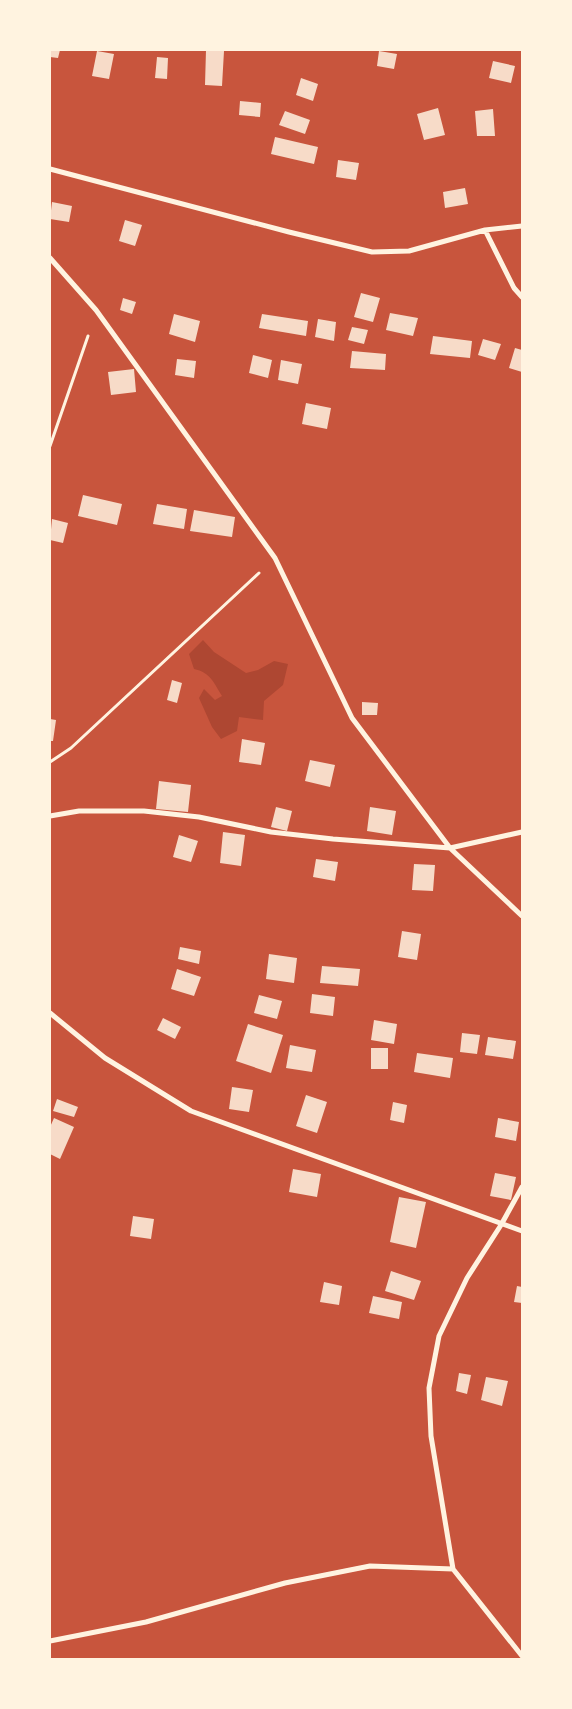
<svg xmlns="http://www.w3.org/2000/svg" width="572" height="1709" font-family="Lato,sans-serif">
<rect width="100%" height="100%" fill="#c8553d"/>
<path fill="#ae4732" d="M203 640 214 652 246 673 258 670 274 661 288 664 283 685 264 701 263 720 239 717 237 731 221 739 212 727 199 698 204 689 215 700 222 696C214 683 210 672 194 669L189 654Z"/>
<path fill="#f7dbc8" d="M50 50H60L58 58 50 57Z
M206 50 224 51 222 86 205 85Z
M97 51 114 54 109 79 92 76Z
M379 51 397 54 394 69 377 66Z
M157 57 168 58 167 79 155 78Z
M493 61 515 66 511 83 489 78Z
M301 78 318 84 313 101 296 95Z
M240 101 261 103 260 117 239 115Z
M438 108 445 135 424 140 417 114Z
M493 109 495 136H477L475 111Z
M285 111 310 120 305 134 279 125Z
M275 137 318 147 314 164 271 154Z
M338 160 359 163 356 180 336 177Z
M465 188 468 204 445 208 443 192Z
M52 202 72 206 69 222 50 219Z
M125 220 142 225 135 246 119 241Z
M361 293 380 298 373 322 354 317Z
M123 298 136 302 132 314 120 310Z
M390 313 418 318 413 336 386 330Z
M174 314 200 321 195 342 169 334Z
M262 314 308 321 306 336 259 328Z
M318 319 336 322 334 341 315 337Z
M352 327 368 330 364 344 348 340Z
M433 336 472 341 470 358 430 354Z
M483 339 501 344 495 360 478 355Z
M515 348 522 350V372L509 368Z
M352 351 386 354 385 370 350 368Z
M253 355 272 360 268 378 249 373Z
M177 359 196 361 194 378 175 375Z
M281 360 302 364 298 384 278 380Z
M134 369 136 392 111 395 108 372Z
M306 403 331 408 327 429 302 424Z
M83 495 122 504 117 525 78 516Z
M157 504 187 509 184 529 153 524Z
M194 510 235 517 232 537 190 531Z
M52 519 68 523 63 543 50 540Z
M172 680 182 683 177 703 167 700Z
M362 702 378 703 377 715H362Z
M50 719 56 720 53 741H50Z
M242 739 265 743 261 765 239 762Z
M310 760 335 765 330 787 305 781Z
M159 781 191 785 188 812 156 809Z
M276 807 292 811 287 831 271 827Z
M370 807 396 811 392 835 367 831Z
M223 832 245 835 241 866 220 863Z
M179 835 198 841 191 862 173 857Z
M316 859 338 862 335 881 313 877Z
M414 864 435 865 433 891 412 890Z
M402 931 421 934 417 960 398 957Z
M180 947 201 951 199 964 178 959Z
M269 954 297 958 294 983 266 979Z
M322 966 360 969 358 986 320 983Z
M177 969 201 977 194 996 171 989Z
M312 994 335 997 333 1016 310 1013Z
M259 995 282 1001 277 1019 254 1013Z
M163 1018 181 1027 175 1039 157 1030Z
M374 1020 397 1024 394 1044 371 1040Z
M248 1024 283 1035 271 1073 236 1061Z
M462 1033 480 1035 477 1054 460 1052Z
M488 1037 516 1041 513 1059 485 1055Z
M290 1045 316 1050 312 1072 286 1068Z
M371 1048H388V1069H371Z
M417 1053 453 1058 450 1078 414 1072Z
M232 1087 253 1090 249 1112 229 1109Z
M306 1095 327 1102 317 1133 296 1126Z
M57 1099 78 1107 74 1117 53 1111Z
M393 1102 407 1105 404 1123 390 1120Z
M54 1118 74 1127 60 1159 50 1154V1127Z
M498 1118 519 1122 516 1141 495 1137Z
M293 1169 321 1174 317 1197 289 1192Z
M495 1173 516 1177 511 1200 490 1196Z
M399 1197 426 1202 416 1248 390 1242Z
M133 1216 154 1219 151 1239 130 1236Z
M391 1271 421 1281 414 1300 385 1291Z
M324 1282 342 1286 339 1305 320 1302Z
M517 1286 522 1287V1303L514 1302Z
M373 1296 402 1302 399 1319 369 1313Z
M459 1373 471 1375 467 1394 456 1391Z
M486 1377 508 1381 502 1406 481 1400Z"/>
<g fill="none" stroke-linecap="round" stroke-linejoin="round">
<path stroke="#fff3e0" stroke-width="3" d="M50 446 88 336
M50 762 71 748 259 573"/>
<path stroke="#fff3e0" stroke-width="5" d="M50 169 289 232 372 252 409 251 485 230 522 226
M485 230 514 288 522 297
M50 258 96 310 275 558 352 718 450 848 522 916
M50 816 79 811H144L199 817 271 832 333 839 450 848 522 832
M50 1013 105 1058 191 1111 522 1231
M522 1187 501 1225 467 1278 439 1336 429 1388 431 1436 453 1569 522 1656
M50 1641 146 1622 285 1583 370 1566 453 1569"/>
</g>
<rect width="572" height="1709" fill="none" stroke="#fff3e0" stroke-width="102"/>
</svg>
